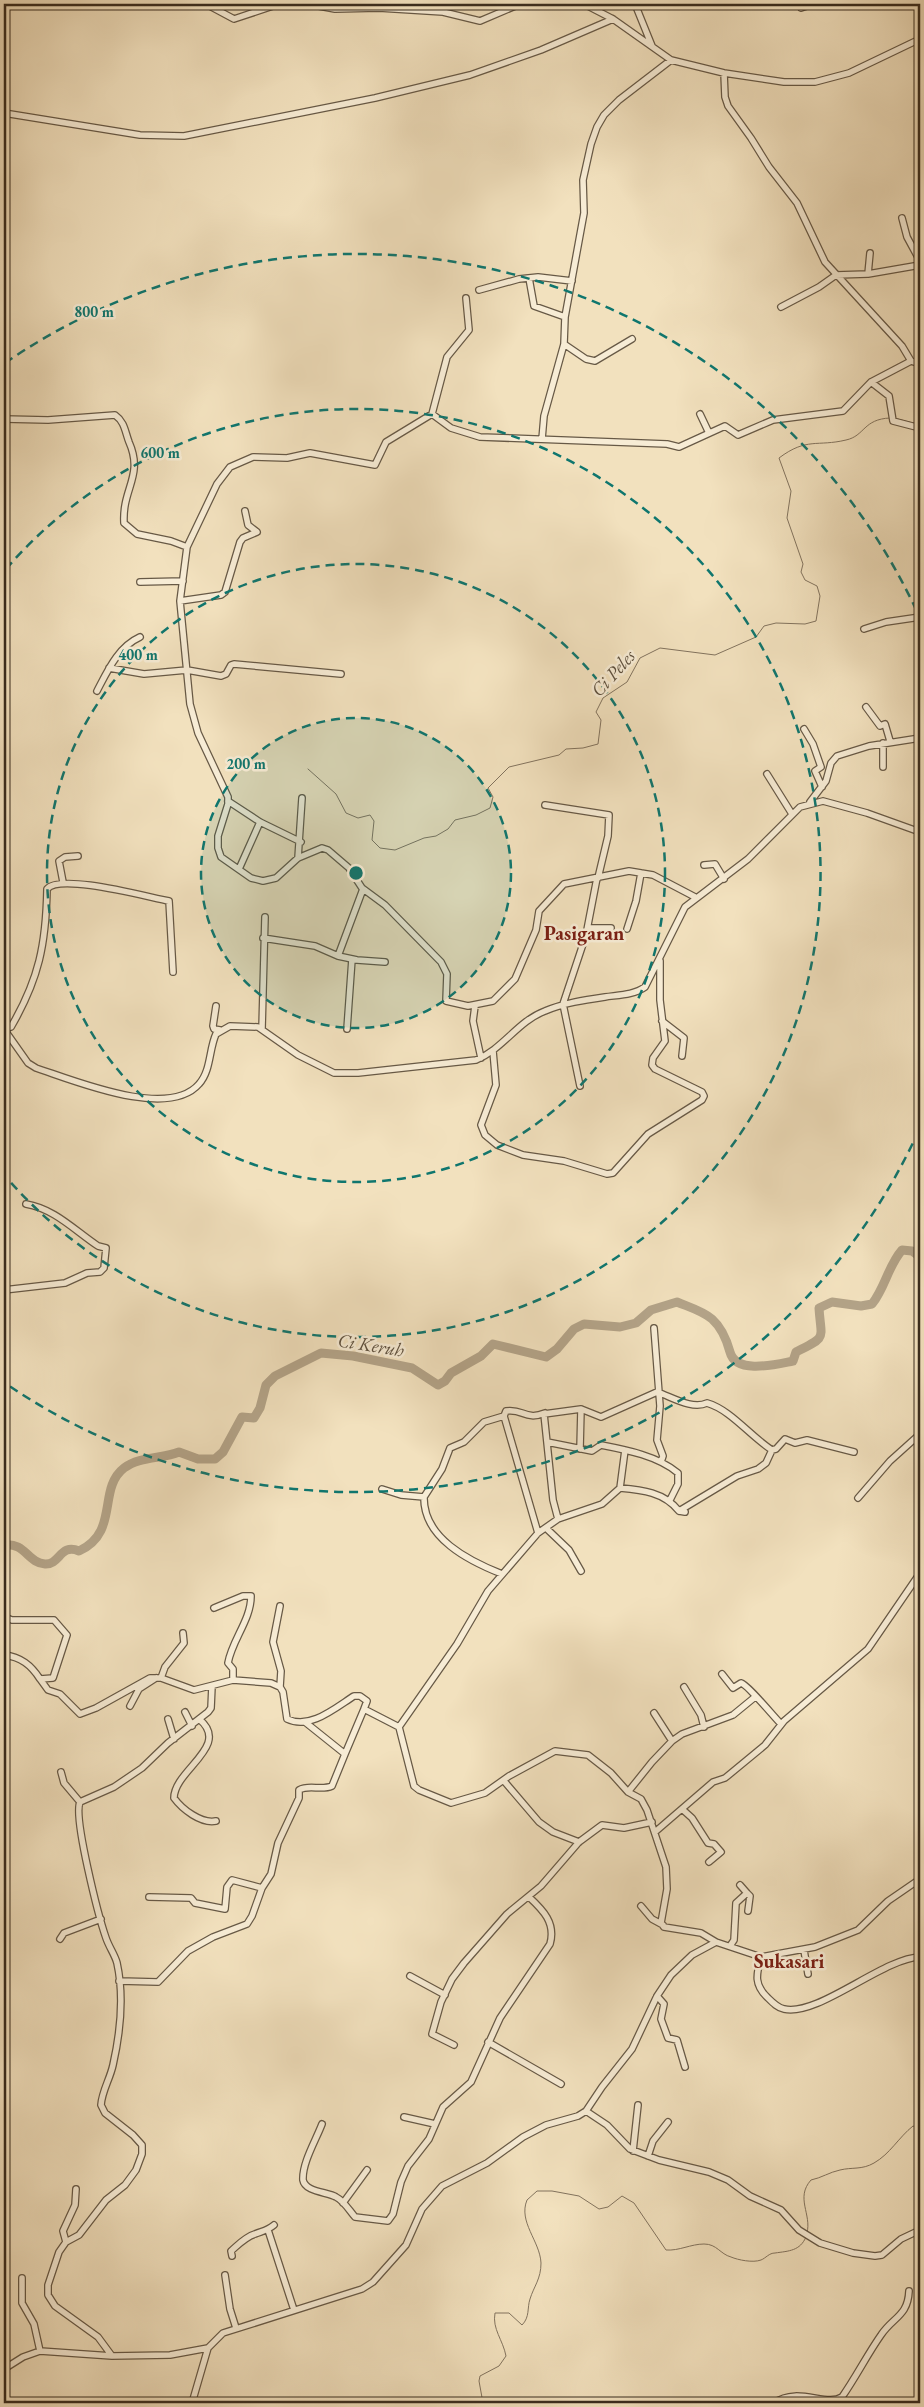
<svg xmlns="http://www.w3.org/2000/svg" width="924" height="2407" font-family="'EB Garamond',serif">
<rect width="100%" height="100%" fill="#f2e1be"/>
<filter id="stains"><feTurbulence type="fractalNoise" baseFrequency=".004" numOctaves="4"/><feColorMatrix values="0 0 0 0 .2 0 0 0 0 .09 0 0 0 0 .02 0 0 0 .5 -.17"/></filter>
<radialGradient id="worn" r=".72"><stop offset=".6" stop-color="#630" stop-opacity="0"/><stop offset="1" stop-color="#630" stop-opacity=".3"/></radialGradient>
<g fill="none" stroke-linecap="round" stroke-linejoin="round">
<path stroke="#82735e" stroke-width="1" d="M894 418 920 425
M308 769 336 794 346 813 358 818 370 815 374 821 372 840 380 848 395 850 424 838 436 836 448 829 455 820 476 815 490 808 493 797 488 788 509 767 559 755 566 749 583 748 598 744 601 720 596 712 603 698 627 682 640 658 660 648 715 655 756 637 764 626 776 623 805 624 816 621 820 596 817 586 805 580 801 572 803 564 787 518 791 491 779 458C807 437 817 447 846 440 865 436 863 419 890 418
M807 2233C812 2214 795 2198 811 2180 821 2178 830 2172 840 2170 852 2167 862 2170 874 2163 890 2154 899 2137 913 2126L920 2128
M483 2403 479 2381 480 2376 499 2366 506 2356C503 2340 492 2329 495 2313H509L522 2325C530 2317 527 2308 530 2299 534 2286 541 2279 541 2263 540 2241 518 2222 527 2200L537 2191H552L579 2196 599 2209 608 2207 622 2196 634 2203 666 2250C679 2251 691 2244 704 2244 717 2244 720 2254 731 2257 738 2260 753 2263 761 2260 766 2258 769 2253 775 2253 789 2251 800 2251 806 2237"/>
<path stroke="#b3a388" stroke-width="9" d="M4 1545C25 1542 28 1563 45 1564 60 1565 60 1543 79 1551 120 1532 97 1489 124 1468 140 1456 162 1459 179 1452L198 1459H215L223 1452 242 1417 254 1418 260 1408 266 1385 275 1376 321 1353 353 1356 412 1368 438 1385 445 1381 451 1373 481 1356 493 1344 546 1357 557 1349 574 1329 584 1324 620 1327 636 1323 651 1310 677 1302C689 1307 703 1311 712 1319 721 1327 727 1341 730 1352 736 1375 777 1364 793 1361L796 1352C828 1336 821 1340 819 1308L832 1302 861 1306 872 1304C885 1288 888 1266 902 1250L912 1251 920 1257"/>
<defs>
<path id="minor" d="M206 4 234 19 279 4
M308 4 335 9 379 8 443 12 480 21 520 4
M584 4 613 19 671 60 724 73 784 82H815L849 73 920 39
M635 4 652 46
M895 4 898 6 903 4
M801 8 813 4
M724 73 725 97 728 106 751 138 769 167 797 203 825 262 902 346 911 361 920 364
M4 113 140 135 184 136 375 98 470 75 541 50 613 19
M902 218 907 237 920 261
M868 274 920 265
M529 278 534 306 565 317
M479 290 519 279 538 277 572 281
M781 307 819 287 836 275 868 274 870 253
M564 344 586 359 595 361 632 339
M871 382 889 396 893 421 920 428
M432 414 447 357 469 330 466 298
M700 414 709 433
M4 419 48 420 115 415C125 422 125 432 129 442 144 476 122 488 124 523L137 534 171 541 187 547 180 601 190 704 198 733 228 797V804L218 836V848L221 857 251 878 263 881 276 878 298 858 322 848 328 850 349 868 362 888 385 905 441 962 447 974 446 1001 468 1006 493 1001 515 979 536 930 539 911 564 884 629 871 653 875 695 897
M542 439 544 416 564 344 565 317 584 213 583 180 591 144 597 127 604 115 619 100 671 60
M187 547 217 484 230 467 253 457 287 458 310 453 375 465 386 442 432 414 451 428 480 437 667 444 679 447 725 426 738 435 773 420 843 411 871 382 911 361
M140 582 183 581
M180 601 221 595 225 592 240 542 243 538 257 532 248 525 245 511
M864 629 886 622 920 617
M109 668 144 674 187 670 221 676 226 674 231 665 234 664 341 674
M97 691C108 670 118 647 140 637
M866 707 880 726 885 724 890 741
M804 729 813 744 821 767 815 771 822 787
M883 767V743
M767 774 792 814
M228 801 260 822 301 842
M810 802 826 781 831 763 837 756 869 746 920 738
M545 805 609 815 608 836 598 878
M298 858 302 798
M704 865 715 864 724 879
M239 869 260 822
M63 882 59 861 65 857 78 856
M588 928H611
M627 929 636 901 641 873
M263 938 315 946 338 956 357 960 385 962
M338 956 363 889
M216 1006 213 1026 214 1029 220 1030
M475 1006 473 1021 481 1058
M662 1021 684 1038 682 1056
M4 1029 28 1063 36 1068C73 1080 168 1120 199 1084 211 1071 209 1049 216 1034L230 1026 258 1027 298 1055 334 1073H358L476 1060C503 1049 518 1021 545 1011 564 1003 584 1000 605 997 618 995 634 995 645 987L685 907 748 859 800 807 823 801 867 813 920 832
M5 1029 11 1027C39 979 46 944 47 889 60 873 147 897 169 901L173 972
M262 1029 265 917
M347 1029 352 959
M493 1051 496 1085 481 1125 485 1135 497 1145 523 1155 564 1161 607 1174 613 1173 648 1134 702 1100 704 1096 702 1092 655 1069 652 1065 653 1058 665 1041 660 1000V961
M580 1086 563 1004 586 935 597 878
M4 1290 65 1283 87 1273 100 1272 104 1268 106 1248 98 1246C74 1230 55 1209 26 1204
M654 1328 660 1406 657 1440 663 1456 661 1462
M504 1416 506 1411C523 1408 525 1421 545 1413
M547 1442 592 1451 601 1445C627 1450 658 1456 678 1473V1484L670 1500
M580 1449 581 1409
M772 1450 776 1449 785 1439 795 1443 807 1440 854 1452
M620 1488 625 1450
M382 1489 401 1495 424 1497C423 1538 469 1561 502 1574
M424 1497 442 1469 450 1448 464 1442 484 1422 504 1416 538 1533
M858 1498 890 1461 920 1434
M558 1519 553 1500 544 1414 581 1409 601 1417 657 1392C672 1397 692 1410 707 1403 731 1410 750 1436 772 1450L766 1463 758 1469 737 1476 679 1511
M547 1529 569 1550 581 1571
M280 1606 273 1642 281 1671 280 1687
M214 1608 243 1596H251C251 1620 232 1640 228 1663L233 1669V1680
M4 1617 12 1620H54L67 1635 53 1678 40 1679C31 1665 21 1657 4 1655
M722 1674 733 1688 741 1683C747 1684 774 1717 781 1724
M161 1678 165 1667 184 1643 183 1633
M40 1679 48 1690 60 1694 80 1714 96 1708 150 1678H161L194 1690 233 1680 271 1683 280 1687 283 1692 287 1719C310 1730 335 1708 354 1696H360L367 1701 364 1709
M684 1687 701 1715 704 1727
M130 1706 139 1689 156 1678
M185 1712 192 1726
M654 1713 672 1741
M168 1719 174 1739
M199 1719C232 1746 174 1770 174 1798 182 1809 201 1824 216 1821
M305 1722 345 1754 364 1709 399 1727 457 1644 488 1591 538 1533 558 1519 602 1504 620 1488C642 1490 664 1492 679 1511L685 1512
M399 1727 414 1786 419 1790 451 1803 485 1793 509 1776 555 1751 588 1755 611 1773 628 1792 641 1799 647 1810 666 1867 667 1889 661 1923 664 1927 701 1933 716 1942
M61 1772 64 1783 80 1802C73 1817 99 1918 106 1938 109 1947 115 1955 117 1963 124 1995 120 2034 113 2065 110 2079 102 2091 101 2105L105 2113 133 2135 142 2145V2154L136 2170 125 2185 106 2200 79 2235 66 2242 59 2252 48 2285V2295L55 2306 98 2337 112 2356 170 2355 208 2348
M504 1781 539 1822 553 1832 579 1842
M628 1792 652 1762 672 1741 682 1734 733 1715 755 1697
M80 1802 114 1787 142 1768 168 1743 208 1712 211 1708 212 1686
M682 1809 692 1818 708 1843 714 1844 721 1852 709 1862
M655 1832 713 1782 725 1778 765 1745 784 1721 868 1649 920 1573
M740 1885 747 1893
M149 1897 191 1898 195 1903 225 1909 227 1887 232 1880 262 1888
M641 1906 652 1919 663 1925
M60 1939 64 1933 101 1919
M730 1946 734 1940 736 1903 747 1893 750 1896 748 1911
M804 1950 808 1974
M761 1957C756 1975 754 1985 768 1998 773 2003 778 2008 784 2009 818 2017 883 1958 920 1957
M410 1976 445 1995
M119 1981 158 1982 188 1951 213 1937 247 1924 252 1916 262 1888 271 1874 278 1843 299 1798V1790C309 1784 321 1791 332 1786L345 1754
M657 1996 664 2004 661 2019 668 2038 677 2040 685 2067
M488 2042 561 2084
M454 2045 432 2034 441 2002 452 1979 464 1963 507 1914 541 1886 579 1842 602 1825 624 1828 652 1822
M586 2111 607 2125 630 2149 659 2160 709 2172 728 2180 750 2196 781 2210 799 2230 820 2243 853 2253 875 2256 882 2255 901 2239 920 2230
M404 2117 435 2124
M322 2124C316 2140 302 2163 303 2180 305 2192 328 2192 336 2197 344 2201 349 2210 355 2217L388 2221 393 2214 401 2182 408 2166 429 2139 443 2107 471 2082 500 2018 550 1944C556 1923 543 1910 529 1897
M633 2151 638 2105
M648 2156 653 2141 668 2122
M343 2203 367 2170
M268 2230 294 2310
M66 2242 63 2231 75 2205 76 2189
M232 2256 231 2251C238 2245 245 2237 255 2234 262 2231 267 2231 274 2225
M225 2275 230 2309 236 2328
M22 2278V2303L34 2324 40 2351
M4 2369 23 2357 40 2351 112 2356
M4 2396 5 2403
M192 2403 208 2348 223 2333 362 2289 373 2282 406 2245 422 2209 442 2186 487 2163 523 2137 546 2125 578 2116 586 2111 602 2087 632 2049 657 1996 671 1975 692 1955 716 1942 761 1957 815 1947 858 1930 888 1901 920 1879
M774 2403C798 2386 826 2407 842 2397 856 2377 867 2355 881 2335 893 2317 908 2316 909 2291"/>
</defs>
<use href="#minor" stroke="#675946" stroke-width="8"/>
<use href="#minor" stroke="#f7ecd5" stroke-width="5.5"/>
</g>
<circle cx="356" cy="873" r="155" fill="#0f766e" fill-opacity=".12"/>
<g fill="none" stroke="#0f766e" stroke-width="2.5" stroke-dasharray="9 6">
<circle cx="356" cy="873" r="155"/>
<circle cx="356" cy="873" r="309"/>
<path d="M6 569A464 464 0 1 1 6 1177"/>
<path d="M919 1130A619 619 0 0 1 5 1383M5 363A619 619 0 0 1 919 616"/>
</g>
<g text-anchor="middle" dominant-baseline="central" stroke-width="5" stroke-linejoin="round" paint-order="stroke">
<g font-size="19" font-style="italic" fill="#5e503e" stroke="#f7ecd5">
<text transform="translate(613 673) rotate(-48)">Ci Peles</text>
<text transform="translate(371 1345) rotate(9)">Ci Keruh</text>
</g>
<g font-size="20" font-weight="bold" fill="#7a1f14" stroke="#f7ecd5">
<text x="584" y="933">Pasigaran</text>
<text x="789" y="1961">Sukasari</text>
</g>
</g>
<circle cx="356" cy="873" r="8" fill="#0f766e" stroke="#f7ecd5" stroke-width="2.5"/>
<g font-size="15" text-anchor="middle" font-weight="bold" fill="#0f766e" stroke="#f7ecd5" stroke-width="5" stroke-linejoin="round" paint-order="stroke">
<text x="94" y="317">800 m</text>
<text x="160" y="458">600 m</text>
<text x="138" y="660">400 m</text>
<text x="246" y="769">200 m</text>
</g>
<rect width="924" height="2407" fill="none" stroke="#f2e1be" stroke-width="20"/>
<rect x="5" y="5" width="914" height="2397" fill="none" stroke="#392c1e" stroke-width="2.5"/>
<rect x="10" y="10" width="904" height="2387" fill="none" stroke="#392c1e"/>
<rect width="100%" height="100%" filter="url(#stains)"/>
<rect width="100%" height="100%" fill="url(#worn)"/>
</svg>
